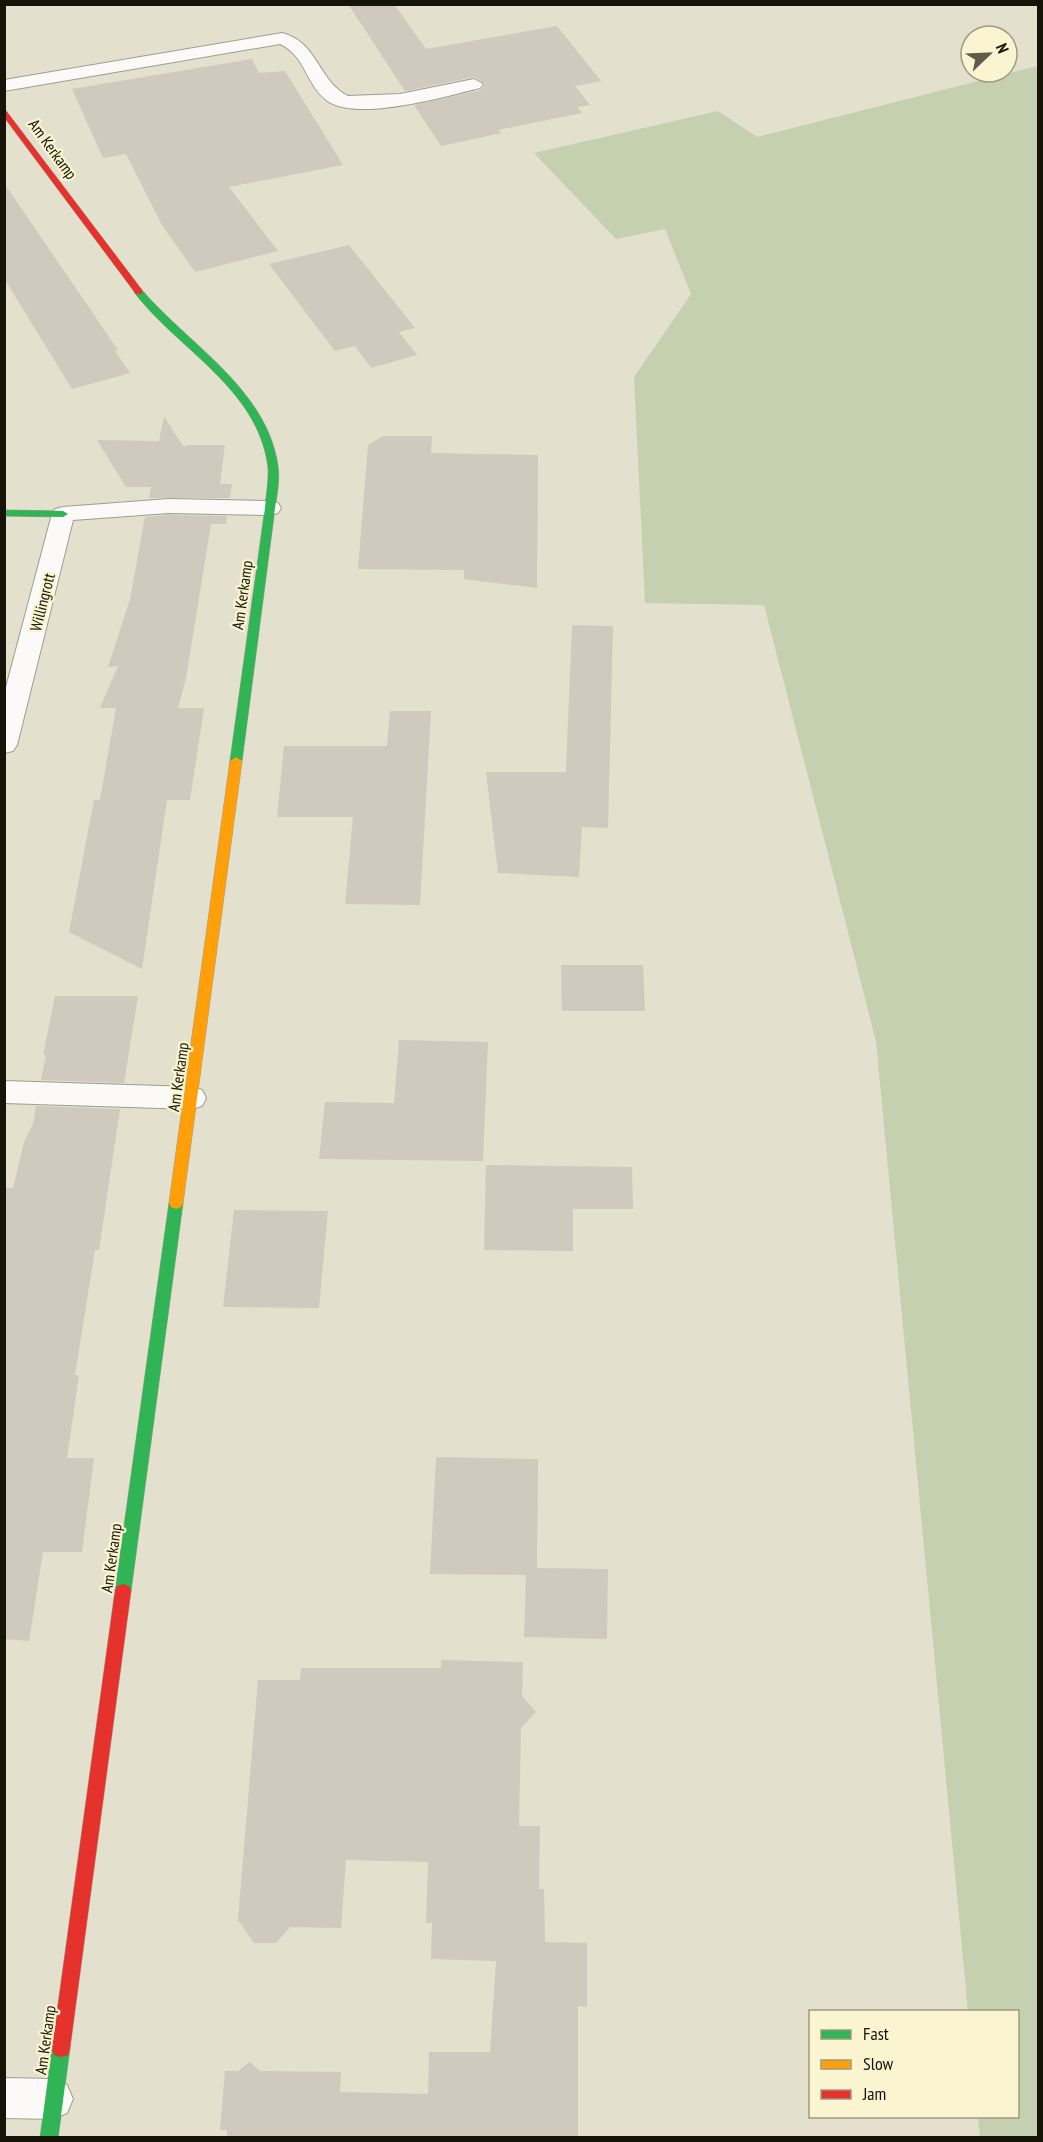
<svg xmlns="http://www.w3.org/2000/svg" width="1043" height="2142" font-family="'PT Sans Narrow',sans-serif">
<rect width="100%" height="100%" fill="#e3e0cd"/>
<path fill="#c4d0b0" d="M1038 66V2137L980 2138 978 2117 1018 2116V2012L968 2011 876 1041 764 605 645 603 634 377 691 294 665 229 616 239 534 153 718 111 757 137Z"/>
<path fill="#d0c9bd" d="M348 4H394L426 49 557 26 601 81 575 86 590 105 577 107 582 113 498 130 502 133 441 146 414 105 481 90 485 84 474 77 405 91Z
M252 59 259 73 285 71 343 165 229 187 278 251 195 272 162 225 126 154 103 158 72 89Z
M4 183 118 350 115 351 130 373 72 389 4 278Z
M349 245 415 328 399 332 417 355 371 368 355 346 335 351 269 264Z
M164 417 184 447 188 445H225L220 484H232L230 498H149L151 487H126L97 440 159 441Z
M383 436H432L431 453 538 455 537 588 464 579V570L358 569 368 445Z
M169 515 227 516 226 524H211L186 678 178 708H204L190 800H167L142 969 69 932 94 800H100L116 708H100L118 666 108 667 130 599 145 517Z
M572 625 613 626 608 828 582 827 579 877 498 873 486 772H566Z
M390 711H431L420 905 345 904 353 817H277L284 746H387Z
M561 965H643L645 1011H562Z
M55 996H138L124 1083 41 1080 46 1055H43Z
M399 1040 488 1042 483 1161 319 1159 325 1102 394 1103Z
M36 1106 120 1109 99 1250H95L75 1375H79L67 1458H94L82 1552H43L29 1641 4 1639V1188H13L24 1142 33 1124Z
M486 1165 632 1167 633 1209H573V1251L484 1250Z
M234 1210 328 1211 319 1308 223 1307Z
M436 1457 538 1459 537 1568 608 1569 607 1639 524 1637 526 1575 430 1574Z
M441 1660 523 1662 522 1696 536 1712 521 1728 519 1826H540L539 1889H544L545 1942 587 1943V2007L578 2006V2138H227V2130H220L225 2071H238L250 2062 260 2071 341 2072 340 2092 428 2094 429 2052H490L496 1961 431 1959 432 1923H426L428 1862 346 1860 341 1928 290 1927 276 1943H254L238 1920 258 1680H300L301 1668H441Z"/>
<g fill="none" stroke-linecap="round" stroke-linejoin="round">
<defs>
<path id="lane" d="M282 33C318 42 318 81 348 96L400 94 474 79 483 84 480 88C446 96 356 123 326 100 306 84 305 55 280 44L4 91V80Z
M169 499 270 501 278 503 281 508 278 513 270 515 169 513 73 520 17 745 13 751 4 753V695L52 514 55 509 63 507Z
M4 1081 192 1087 202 1090 206 1098 202 1106 192 1109 4 1103Z
M4 2078 53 2079 67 2085 73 2099 67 2113 53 2119 4 2118Z"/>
<path id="fast" d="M139 289 142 290C189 345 267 389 278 466 280 480 277 495 275 508L242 761 236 765 230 761 265 508C266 495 269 480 268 467 258 388 178 350 134 292Z
M4 510 63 511 68 514 63 517 4 516Z
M176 1197 181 1199 183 1203 131 1591 129 1596 123 1598 117 1596 115 1591 169 1203 171 1199Z
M61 2039 68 2041 70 2048 58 2138H40L52 2048 54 2041Z"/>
<path id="slow" d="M236 757 242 761 183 1203 181 1207 176 1209 171 1207 169 1203 230 761Z"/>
<path id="jam" d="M4 108 142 290V294H136L4 117Z
M123 1584 129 1586 131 1591 70 2048 68 2055 61 2057 54 2055 52 2048 115 1591 117 1586Z"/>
</defs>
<use href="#lane" stroke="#a09d8f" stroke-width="2"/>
<use href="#fast" stroke="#a09d8f" stroke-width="1"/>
<use href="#slow" stroke="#a09d8f" stroke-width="1"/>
<use href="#jam" stroke="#a09d8f" stroke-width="1"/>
<use href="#lane" fill="#fbfaf8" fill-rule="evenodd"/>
<use href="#fast" fill="#30b455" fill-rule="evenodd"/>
<use href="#slow" fill="#ff9f0a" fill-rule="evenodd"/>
<use href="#jam" fill="#e5322d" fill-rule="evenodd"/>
</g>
<g text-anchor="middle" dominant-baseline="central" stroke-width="4.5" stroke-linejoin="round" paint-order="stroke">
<g font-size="16" fill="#161408" stroke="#faf4d1">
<text transform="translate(53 149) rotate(54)">Am Kerkamp</text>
<text transform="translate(242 595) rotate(-82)">Am Kerkamp</text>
<text transform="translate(42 602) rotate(-76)">Willingrott</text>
<text transform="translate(178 1077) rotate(-82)">Am Kerkamp</text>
<text transform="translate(111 1558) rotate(-82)">Am Kerkamp</text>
<text transform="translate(45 2040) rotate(-82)">Am Kerkamp</text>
</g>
</g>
<rect width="1043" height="2142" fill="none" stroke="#161408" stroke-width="12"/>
<rect x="809" y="2010" width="210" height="108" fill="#faf4d1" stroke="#9f9a81" stroke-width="1.5"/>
<rect x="821" y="2030" width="30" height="9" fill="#30b455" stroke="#9f9a81" stroke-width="1.5"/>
<text x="863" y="2040" font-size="18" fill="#161408">Fast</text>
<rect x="821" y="2060" width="30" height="9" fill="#ff9f0a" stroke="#9f9a81" stroke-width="1.5"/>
<text x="863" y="2070" font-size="18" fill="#161408">Slow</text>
<rect x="821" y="2090" width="30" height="9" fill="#e5322d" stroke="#9f9a81" stroke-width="1.5"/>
<text x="863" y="2100" font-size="18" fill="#161408">Jam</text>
<g transform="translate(989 54) rotate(67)"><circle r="28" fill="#faf4d1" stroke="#9f9a81" stroke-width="1.5"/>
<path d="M0-4.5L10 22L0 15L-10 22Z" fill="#5e5b4d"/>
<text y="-9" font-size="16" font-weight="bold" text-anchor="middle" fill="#161408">N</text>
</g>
</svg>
